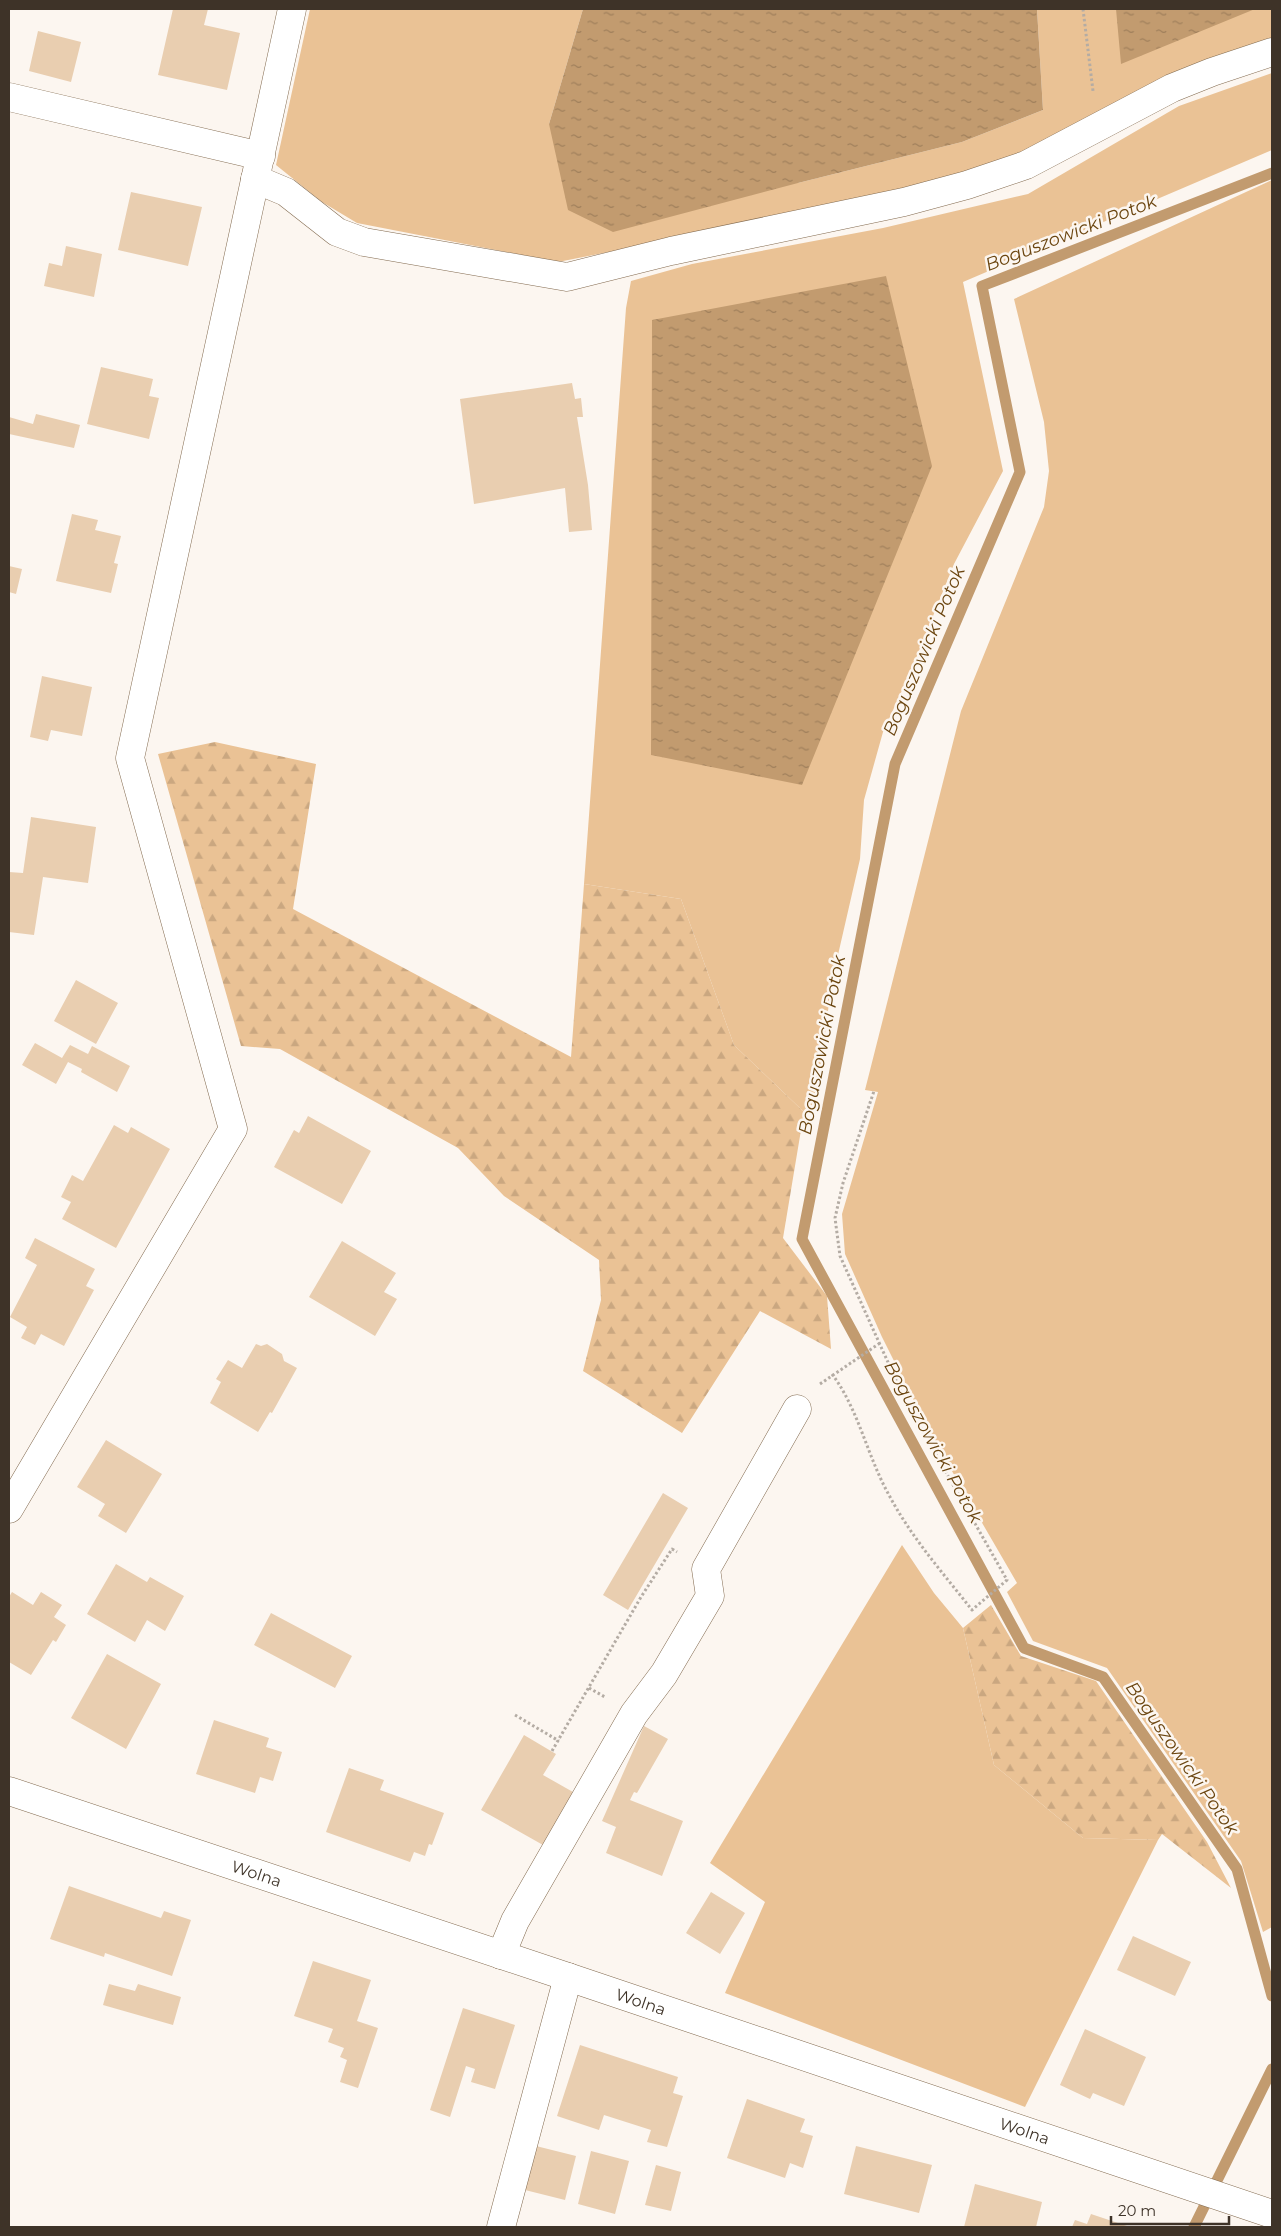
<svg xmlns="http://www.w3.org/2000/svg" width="1281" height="2236" font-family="Montserrat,sans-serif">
<defs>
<pattern id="forest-firs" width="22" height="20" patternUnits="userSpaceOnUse" patternTransform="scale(1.25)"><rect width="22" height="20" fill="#eac295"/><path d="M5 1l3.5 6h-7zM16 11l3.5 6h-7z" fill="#caa780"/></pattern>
<pattern id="water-ripples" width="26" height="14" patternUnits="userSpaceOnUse" patternTransform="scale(1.25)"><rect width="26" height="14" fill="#c29b6f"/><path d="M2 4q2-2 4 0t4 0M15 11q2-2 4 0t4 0" fill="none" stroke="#9f7f5b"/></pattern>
</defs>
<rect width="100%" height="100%" fill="#fcf6f0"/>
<path fill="#eac295" d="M310 9H583L549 124 798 183 962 142 1043 110 1037 9H1272V44L1055 140 957 178 730 228 558 262 357 223 322 202 276 165Z
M1272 73V150L963 282 1003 471 954 564 910 673 883 732 864 800 860 859 832 981 816 1101 804 1112 734 1045 681 899 584 884 626 308 631 281 692 264 883 228 1028 194 1179 106Z
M1272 180V1927L1263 1932 1241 1861 1107 1668 1033 1641 1007 1592 1017 1583 931 1435 882 1337 845 1254 842 1214 878 1092 865 1090 961 711 1044 507 1049 471 1044 422 1014 299Z
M902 1545 934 1593 963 1628 994 1765 1083 1838 1158 1840 1025 2107 725 1993 765 1902 710 1863Z"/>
<path fill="url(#forest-firs)" d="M215 742 316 764 293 909 571 1057 584 884 681 899 734 1045 804 1112 783 1238 827 1296 831 1349 760 1311 682 1433 583 1371 601 1300 599 1260 504 1196 458 1148 280 1049 241 1046 158 754Z
M991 1605 1021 1656 1096 1681 1207 1842 1231 1888 1162 1834 1158 1840 1083 1838 994 1765 963 1628Z"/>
<path fill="url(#water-ripples)" d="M583 9H1037L1043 110 962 142 798 183 613 232 568 210 549 124Z
M1116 9H1255L1121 64Z
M886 276 932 466 802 785 651 755 652 320Z"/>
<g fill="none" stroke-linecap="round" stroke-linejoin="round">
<path stroke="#c29b6f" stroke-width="11" d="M1272 173 982 286 1020 472 895 764 802 1239 1024 1648 1103 1677 1237 1869 1272 1996
M1194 2227 1272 2069"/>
</g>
<path fill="#e9ceb0" d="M173 9H208L204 25 240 33 227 90 158 75Z
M38 31 81 42 71 82 29 71Z
M131 192 202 207 188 266 118 250Z
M66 246 102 254 94 297 44 286 49 263 62 266Z
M101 367 153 379 149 396 159 398 149 439 87 424Z
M572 383 575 399 581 398 583 417H577L588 485 592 530 569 532 565 488 474 504 460 399Z
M36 414 80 425 74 448 9 434V417L33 424Z
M72 514 98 520 95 530 121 536 114 563 118 564 111 593 56 581Z
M9 566 22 569 16 594 9 592Z
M42 676 92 687 82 736 51 730 48 741 30 737Z
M31 817 96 827 88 883 43 877 34 935 9 932V872L23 873Z
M76 980 118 1003 96 1044 54 1021Z
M35 1043 62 1058 70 1045 88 1054 92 1046 130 1066 117 1092 81 1072 82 1069 68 1062 56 1084 22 1065Z
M308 1116 371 1151 342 1204 274 1167 294 1130 299 1133Z
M114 1125 128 1133 131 1127 170 1149 116 1248 62 1219 71 1202 61 1197 72 1175 83 1181Z
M35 1238 95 1269 86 1286 94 1290 64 1346 41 1334 35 1345 21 1338 27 1327 10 1317 37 1265 25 1258Z
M342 1241 396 1273 384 1292 397 1299 375 1336 309 1297Z
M256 1344 261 1346 267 1344 282 1354 284 1361 297 1368 272 1413 270 1412 258 1432 210 1403 221 1382 216 1379 228 1360 242 1368Z
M106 1440 162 1474 126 1533 98 1516 105 1504 77 1487Z
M663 1493 688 1508 628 1610 603 1595Z
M116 1564 147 1582 150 1577 184 1596 165 1631 147 1620 135 1642 87 1614Z
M12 1592 33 1605 41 1592 62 1605 54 1617 66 1625 56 1642 53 1640 31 1675 9 1662V1597Z
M271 1613 352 1656 335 1688 254 1645Z
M107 1654 161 1684 126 1749 71 1718Z
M214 1720 269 1738 266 1747 282 1752 273 1781 260 1777 255 1793 196 1774Z
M644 1726 668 1739 637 1793 634 1792 630 1800 683 1821 662 1876 606 1853 616 1827 602 1821Z
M524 1735 556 1754 543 1775 573 1792 543 1845 481 1810Z
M349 1768 384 1780 380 1790 444 1813 432 1845 429 1844 425 1856 414 1852 410 1862 326 1832Z
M69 1886 161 1918 164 1911 191 1920 172 1976 105 1953 104 1957 50 1939Z
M711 1892 745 1913 720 1954 686 1933Z
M1133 1936 1191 1962 1175 1996 1117 1970Z
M313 1961 371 1980 357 2021 378 2028 358 2088 340 2082 347 2060 340 2057 344 2048 328 2042 333 2029 294 2016Z
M109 1984 135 1991 138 1984 181 1997 173 2025 103 2005Z
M463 2008 515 2025 495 2089 471 2082 475 2069 466 2066 450 2117 430 2110Z
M1085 2029 1146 2057 1124 2106 1093 2093 1090 2099 1060 2085Z
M580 2045 678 2077 673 2093 683 2096 667 2147 647 2142 651 2130 604 2115 599 2130 557 2116Z
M747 2099 805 2119 800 2132 813 2136 803 2168 790 2163 785 2178 727 2158Z
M536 2146 576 2156 565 2200 525 2190Z
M856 2146 932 2165 919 2213 844 2194Z
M591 2151 629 2161 615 2214 578 2204Z
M656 2165 681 2172 671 2211 645 2205Z
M975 2184 1042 2202 1036 2227H964Z
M1091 2214 1130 2227H1072L1075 2220 1087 2224Z"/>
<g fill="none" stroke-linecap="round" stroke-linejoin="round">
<defs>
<g id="minor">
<path d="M9 97 261 156"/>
<path d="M255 179 286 192 337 232 364 242 567 277 671 251 904 202 967 185 1026 165 1172 88 1212 72 1272 52"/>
<path d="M9 1509 233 1129 130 758 292 9"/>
<path id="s1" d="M9 1791 568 1977 1272 2214"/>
<path d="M501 1955 515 1921 634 1714 664 1674 710 1596 706 1569 797 1409"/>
<path d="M501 2227 568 1977"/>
</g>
</defs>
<use href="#minor" stroke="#836b50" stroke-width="29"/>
<path stroke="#b4aca4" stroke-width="3" stroke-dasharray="2.5 2.5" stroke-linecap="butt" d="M1083 9 1093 91
M832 1374C859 1410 867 1456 889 1495 911 1537 943 1573 972 1610L1007 1580 905 1400 840 1256 835 1218 843 1183 874 1091
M820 1384 880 1343
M589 1688 605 1697
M515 1715 559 1741
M552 1751 641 1597 672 1549 677 1552"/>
<use href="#minor" stroke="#fff" stroke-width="28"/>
</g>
<g text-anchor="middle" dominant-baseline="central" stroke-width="5" stroke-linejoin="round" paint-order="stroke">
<g font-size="16" fill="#3e3328" stroke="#fcf6f0">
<text stroke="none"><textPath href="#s1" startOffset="261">Wolna</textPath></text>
<text stroke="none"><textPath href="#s1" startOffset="666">Wolna</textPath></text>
<text stroke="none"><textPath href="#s1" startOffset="1071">Wolna</textPath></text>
</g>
<g font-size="18" font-style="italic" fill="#6b450f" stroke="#fcf6f0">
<text transform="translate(1071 233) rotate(-21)">Boguszowicki Potok</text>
<text transform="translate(924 651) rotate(-67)">Boguszowicki Potok</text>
<text transform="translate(822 1045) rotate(-79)">Boguszowicki Potok</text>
<text transform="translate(933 1442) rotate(61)">Boguszowicki Potok</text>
<text transform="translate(1182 1758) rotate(55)">Boguszowicki Potok</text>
</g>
</g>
<rect width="1281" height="2236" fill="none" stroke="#3e3328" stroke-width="20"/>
<path d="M1111 2216v8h118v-8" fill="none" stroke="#3e3328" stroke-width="2.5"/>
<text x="1118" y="2216" font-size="15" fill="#3e3328" stroke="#fcf6f0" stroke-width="4" paint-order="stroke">20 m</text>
</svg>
